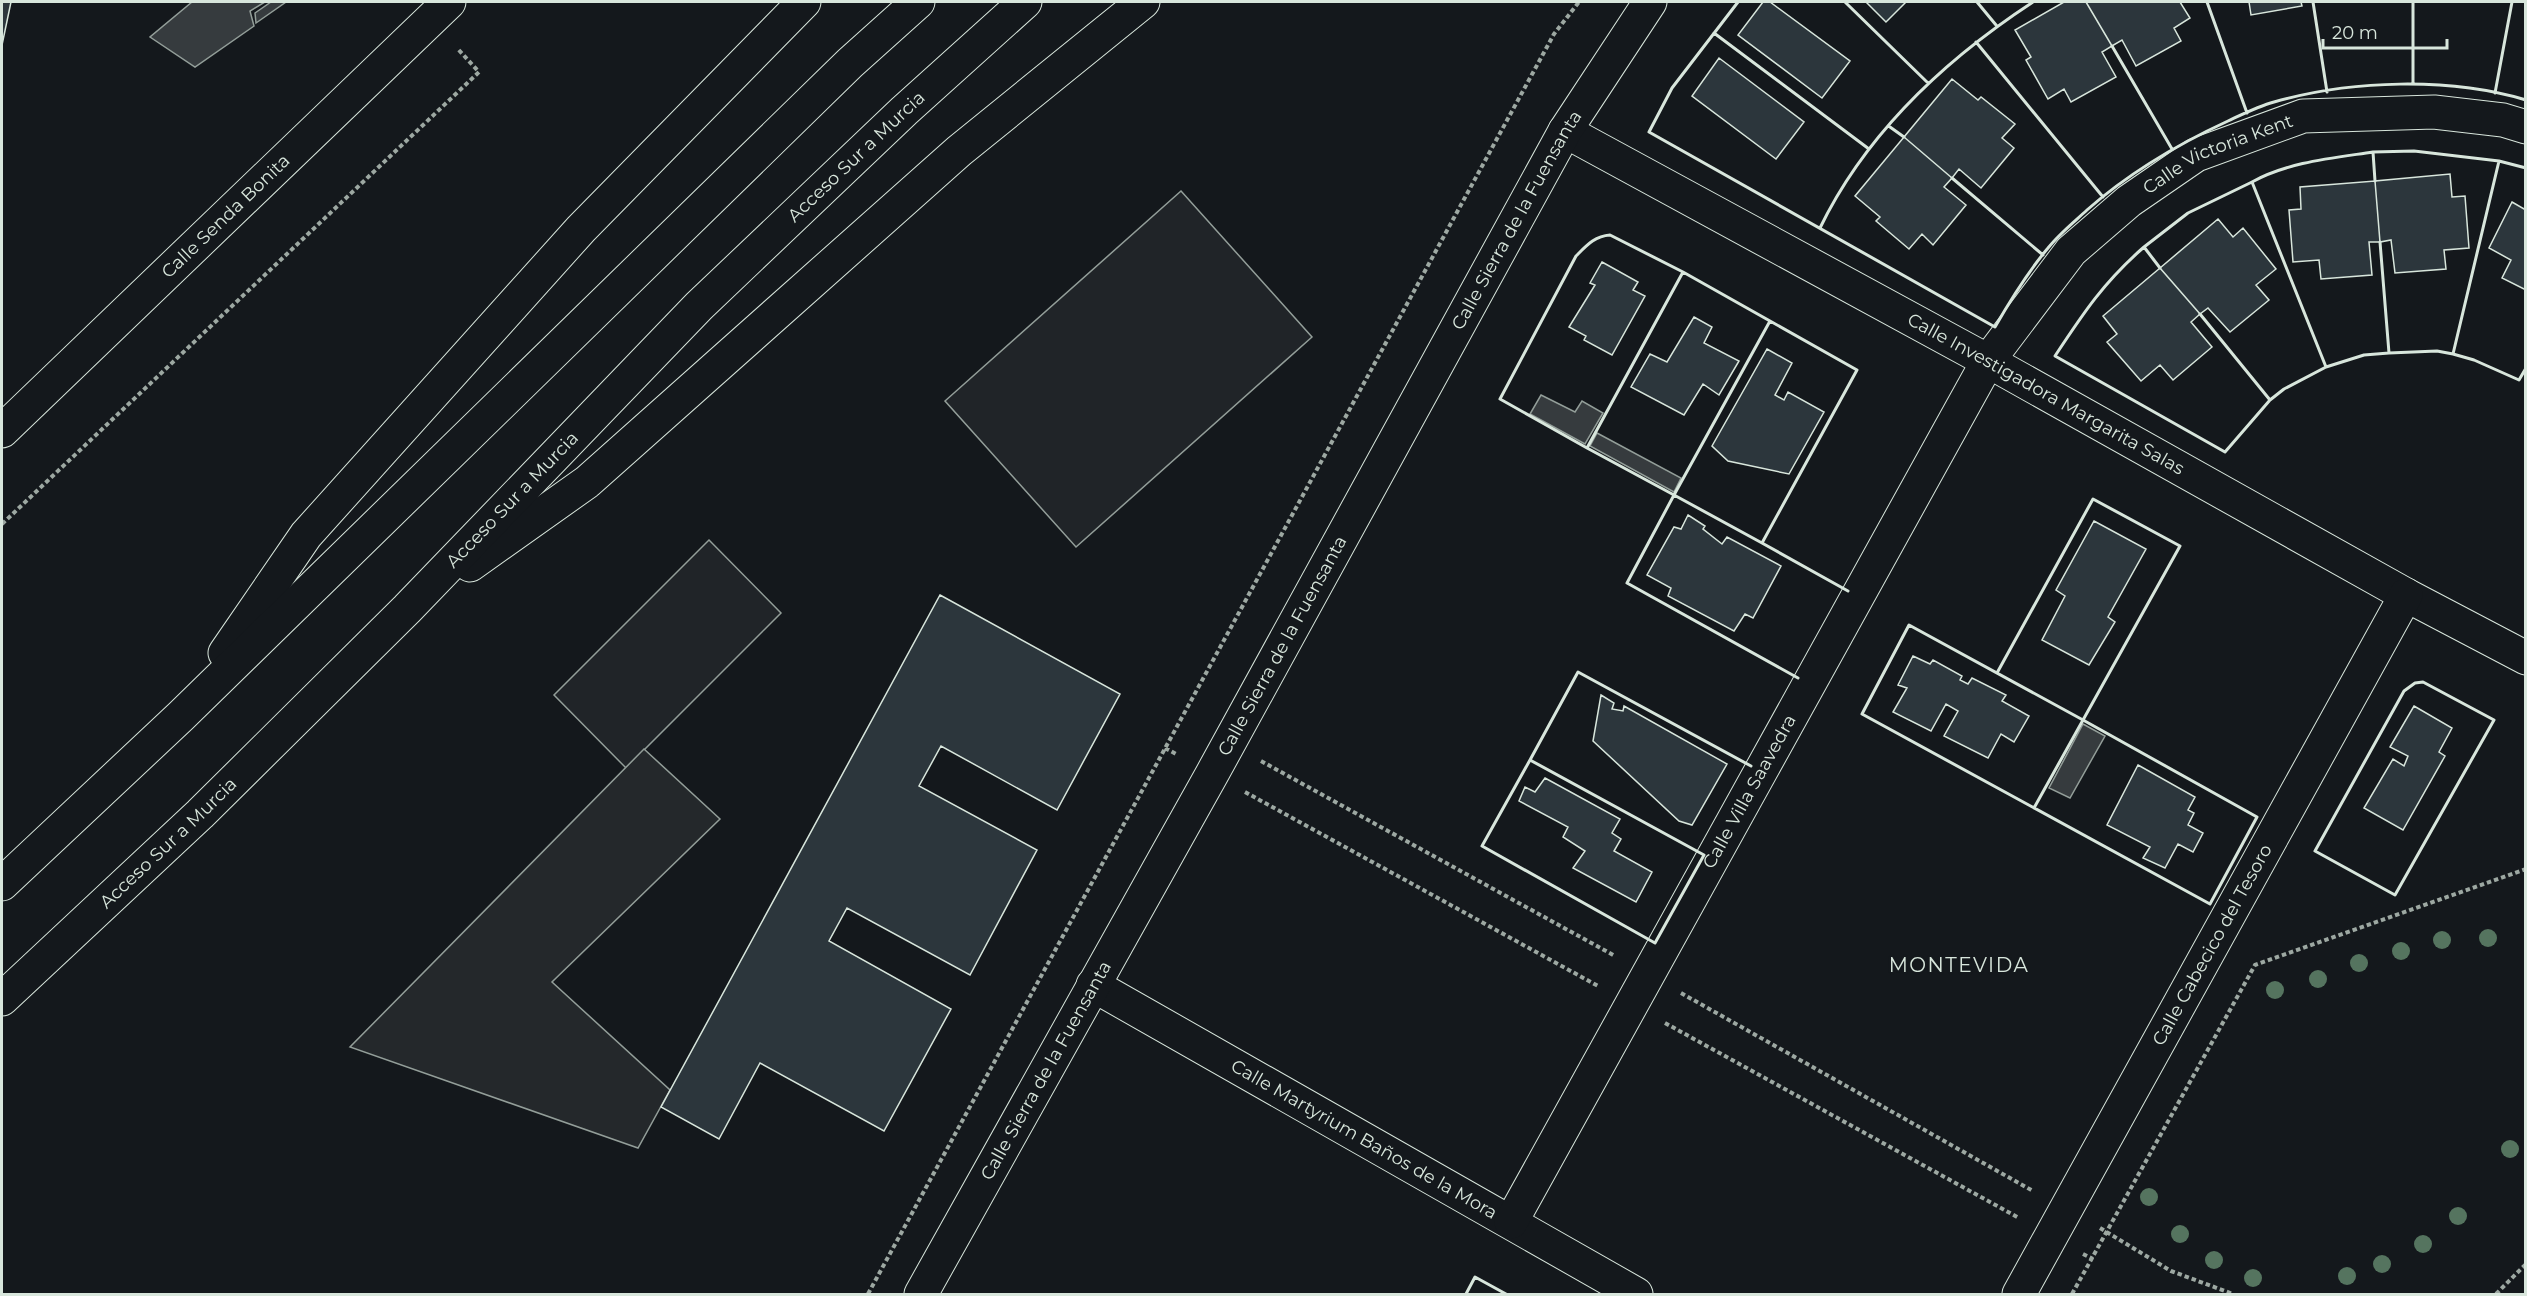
<svg xmlns="http://www.w3.org/2000/svg" width="2527" height="1296" font-family="Montserrat,sans-serif">
<rect width="100%" height="100%" fill="#14181c"/>
<path fill="#202428" stroke="#939e99" stroke-width="1.5" d="M1181 191 1312 337 1076 547 945 401Z
M709 540 781 613 626 768 554 695Z"/>
<path fill="#24282b" stroke="#939e99" stroke-width="1.5" d="M644 749 720 819 552 982 670 1090 638 1148 350 1047Z"/>
<path fill="#363b3e" stroke="#939e99" stroke-width="1.5" d="M192 2H265L250 11 254 26 195 67 150 37Z
M271 2H286L256 23 255 13Z
M1541 395 1575 412 1582 401 1603 413 1585 444 1530 414Z
M1597 433 1681 478 1674 492 1590 446Z
M2083 724 2105 736 2070 798 2049 788Z"/>
<path fill="#2c363c" stroke="#d8e6dc" stroke-width="1.5" d="M2 2H11L2 45Z
M1763 2H1770L1850 61 1822 98 1738 35Z
M1866 2H1906L1886 22Z
M2064 2H2086L2112 46 2102 52 2116 77 2071 102 2064 89 2048 99 2026 60 2031 57 2015 30Z
M2086 2H2180L2190 18 2174 28 2181 41 2136 66 2122 40 2112 46Z
M2249 2H2301L2302 6 2251 15Z
M1719 58 1804 122 1776 159 1692 96Z
M1952 79 1978 100 1981 97 2015 124 2002 138 2014 148 1981 188 1959 169 1952 178 1904 137Z
M1904 137 1952 178 1944 187 1966 205 1933 245 1922 234 1909 249 1876 221 1880 217 1855 196Z
M2450 174 2452 197 2465 196 2469 248 2444 250 2446 269 2395 273 2391 240 2380 242 2375 181Z
M2375 181 2380 242H2369L2372 275 2321 279 2319 260 2293 262 2289 210 2301 209 2300 187Z
M2512 202 2524 209 2526 206V290L2502 278 2511 260 2489 248Z
M2218 219 2233 237 2243 228 2276 269 2256 285 2269 300 2230 332 2208 308 2200 314 2160 268Z
M1602 262 1638 282 1633 290 1645 296 1612 355 1584 340 1586 336 1569 327 1595 285 1590 283Z
M2160 268 2200 314 2191 322 2212 347 2173 380 2160 365 2141 381 2107 342 2117 334 2103 316Z
M1694 317 1712 327 1704 343 1739 361 1719 395 1703 384 1684 415 1631 387 1650 354 1667 362Z
M1767 349 1792 363 1775 395 1784 400 1788 392 1824 412 1789 474 1728 461 1712 446Z
M1688 515 1705 526 1703 529 1722 544 1727 537 1781 566 1753 618 1745 614 1734 631 1668 596 1671 588 1647 575 1674 527 1681 529Z
M2094 521 2146 549 2108 617 2115 622 2089 665 2042 640 2065 596 2056 590Z
M940 595 1120 694 1057 810 941 746 919 786 1037 850 970 975 847 908 829 941 951 1009 884 1131 760 1063 719 1139 661 1107Z
M1913 656 1930 664 1933 660 1962 676 1960 680 1968 684 1972 678 2006 695 2002 701 2029 716 2014 742 2001 734 1988 758 1944 736 1958 711 1946 704 1931 731 1893 712 1907 688 1898 685Z
M1601 695 1614 703 1612 709 1623 711 1624 706 1727 764 1692 825 1679 821 1593 741Z
M2414 706 2452 728 2439 752 2445 756 2403 830 2364 808 2393 759 2404 766 2408 756 2390 747Z
M2138 765 2195 797 2188 810 2194 813 2188 825 2203 833 2193 852 2178 844 2165 868 2143 858 2150 847 2107 825Z
M1545 778 1620 819 1612 833 1621 839 1614 851 1652 872 1636 902 1573 868 1585 851 1563 837 1568 827 1519 801 1525 787 1535 792Z"/>
<g fill="none" stroke-linecap="round" stroke-linejoin="round">
<defs>
<g id="minor">
<path id="s1" d="M1565 131 1988 361 2406 595 2526 658"/>
<path id="s2" d="M2 431 449 2"/>
<path id="s3" d="M1093 985 1636 1294"/>
<path id="s4" d="M1511 1222 1988 361 2071 251 2129 201 2196 155 2303 116 2434 112 2503 120 2526 127"/>
<path id="s5" d="M921 1294 1212 774 1565 131 1650 2"/>
<path id="s6" d="M2019 1294 2406 595"/>
</g>
<g id="motorway">
<path d="M470 565 587 482 959 151 1143 2"/>
<path d="M225 653 306 535 581 229 804 2"/>
<path d="M2 884 181 716 850 63 918 2"/>
<path id="s7" d="M2 999 200 814 407 609 699 306 904 111 1025 2"/>
</g>
</defs>
<use href="#minor" stroke="#d8e6dc" stroke-width="35"/>
<use href="#motorway" stroke="#d8e6dc" stroke-width="35"/>
<path stroke="#9da8a2" stroke-width="4" stroke-dasharray="4.5 3" stroke-linecap="butt" d="M2 524 479 72 457 48
M1165 748 1178 755
M1261 761 1615 956
M1245 792 1598 986
M1681 993 2033 1191
M1665 1023 2019 1218
M2100 1228 2171 1271 2233 1294
M2083 1254 2093 1259
M868 1294 1554 34 1579 2
M2072 1294 2255 965 2526 869
M2496 1294 2526 1264"/>
<use href="#minor" stroke="#14181c" stroke-width="33"/>
<use href="#motorway" stroke="#14181c" stroke-width="33"/>
<path stroke="#d8e6dc" stroke-width="3" d="M1738 2 1672 88 1649 132 1995 327C2011 299 2027 273 2048 248 2059 234 2074 222 2087 210 2130 172 2176 145 2228 121 2243 114 2259 106 2274 102 2351 80 2449 77 2526 100
M1845 2 1928 83
M1977 2 1996 25
M2207 2 2247 113
M2313 2 2327 92
M1714 33 1869 149
M1976 42 2103 197
M2112 46 2172 149
M2413 84V2
M2495 93 2512 2
M1890 127 1904 137
M2373 152 2414 151 2499 161 2453 354 2437 351 2389 353
M2499 161 2526 168
M1952 178 2043 255
M2252 182C2288 162 2333 158 2373 152L2375 181
M1820 228C1866 133 1946 59 2033 2
M1610 235 1683 272 1587 448 1500 399 1576 256C1587 245 1595 236 1610 235Z
M2144 247 2188 213 2252 182 2326 367 2284 389 2270 400
M2160 268 2144 247C2104 282 2084 312 2055 356L2225 452 2270 400 2200 314
M1770 321 1857 370 1762 543 1674 495 1627 583 1798 678
M2453 354 2474 360 2519 380 2526 368
M2326 367 2364 355 2389 353 2380 242
M1587 448 1674 495 1770 321 1683 272
M1762 543 1848 591
M1997 673 2093 499 2180 546 2083 720 1909 625 1862 714 2210 904 2257 817 2083 720 2034 808
M2423 682 2494 720 2395 895 2315 851 2404 691 2415 683Z
M1530 760 1704 855 1655 943 1482 846Z
M1530 760 1578 672 1751 766
M1466 1294 1475 1277 1506 1294"/>
</g>
<g fill="#55745f">
<circle cx="2488" cy="938" r="9"/>
<circle cx="2442" cy="940" r="9"/>
<circle cx="2401" cy="951" r="9"/>
<circle cx="2359" cy="963" r="9"/>
<circle cx="2318" cy="979" r="9"/>
<circle cx="2275" cy="990" r="9"/>
<circle cx="2510" cy="1149" r="9"/>
<circle cx="2149" cy="1197" r="9"/>
<circle cx="2458" cy="1216" r="9"/>
<circle cx="2180" cy="1234" r="9"/>
<circle cx="2423" cy="1244" r="9"/>
<circle cx="2214" cy="1260" r="9"/>
<circle cx="2382" cy="1264" r="9"/>
<circle cx="2347" cy="1276" r="9"/>
<circle cx="2253" cy="1278" r="9"/>
</g>
<g text-anchor="middle" dominant-baseline="central" stroke-width="4.5" stroke-linejoin="round" paint-order="stroke">
<g font-size="18" fill="#d8e6dc" stroke="#14181c">
<text stroke="none"><textPath href="#s7" startOffset="1200">Acceso Sur a Murcia</textPath></text>
<text stroke="none"><textPath href="#s4" startOffset="1300">Calle Victoria Kent</textPath></text>
<text stroke="none"><textPath href="#s2" startOffset="310">Calle Senda Bonita</textPath></text>
<text stroke="none"><textPath href="#s5" startOffset="1228">Calle Sierra de la Fuensanta</textPath></text>
<text stroke="none"><textPath href="#s1" startOffset="548">Calle Investigadora Margarita Salas</textPath></text>
<text stroke="none"><textPath href="#s7" startOffset="714">Acceso Sur a Murcia</textPath></text>
<text stroke="none"><textPath href="#s5" startOffset="742">Calle Sierra de la Fuensanta</textPath></text>
<text stroke="none"><textPath href="#s4" startOffset="492">Calle Villa Saavedra</textPath></text>
<text stroke="none"><textPath href="#s7" startOffset="228">Acceso Sur a Murcia</textPath></text>
<text stroke="none"><textPath href="#s6" startOffset="399">Calle Cabecico del Tesoro</textPath></text>
<text stroke="none"><textPath href="#s5" startOffset="256">Calle Sierra de la Fuensanta</textPath></text>
<text stroke="none"><textPath href="#s3" startOffset="312">Calle Martyrium Baños de la Mora</textPath></text>
</g>
<g font-size="20" letter-spacing="1.5" fill="#d8e6dc" stroke="#14181c">
<text x="1959" y="965">MONTEVIDA</text>
</g>
</g>
<rect width="2527" height="1296" fill="none" stroke="#d8e6dc" stroke-width="6"/>
<path d="M2323 39v9h124v-9" fill="none" stroke="#d8e6dc" stroke-width="3"/>
<text x="2332" y="39" font-size="18" fill="#d8e6dc" stroke="#14181c" stroke-width="4.5" paint-order="stroke">20 m</text>
</svg>
